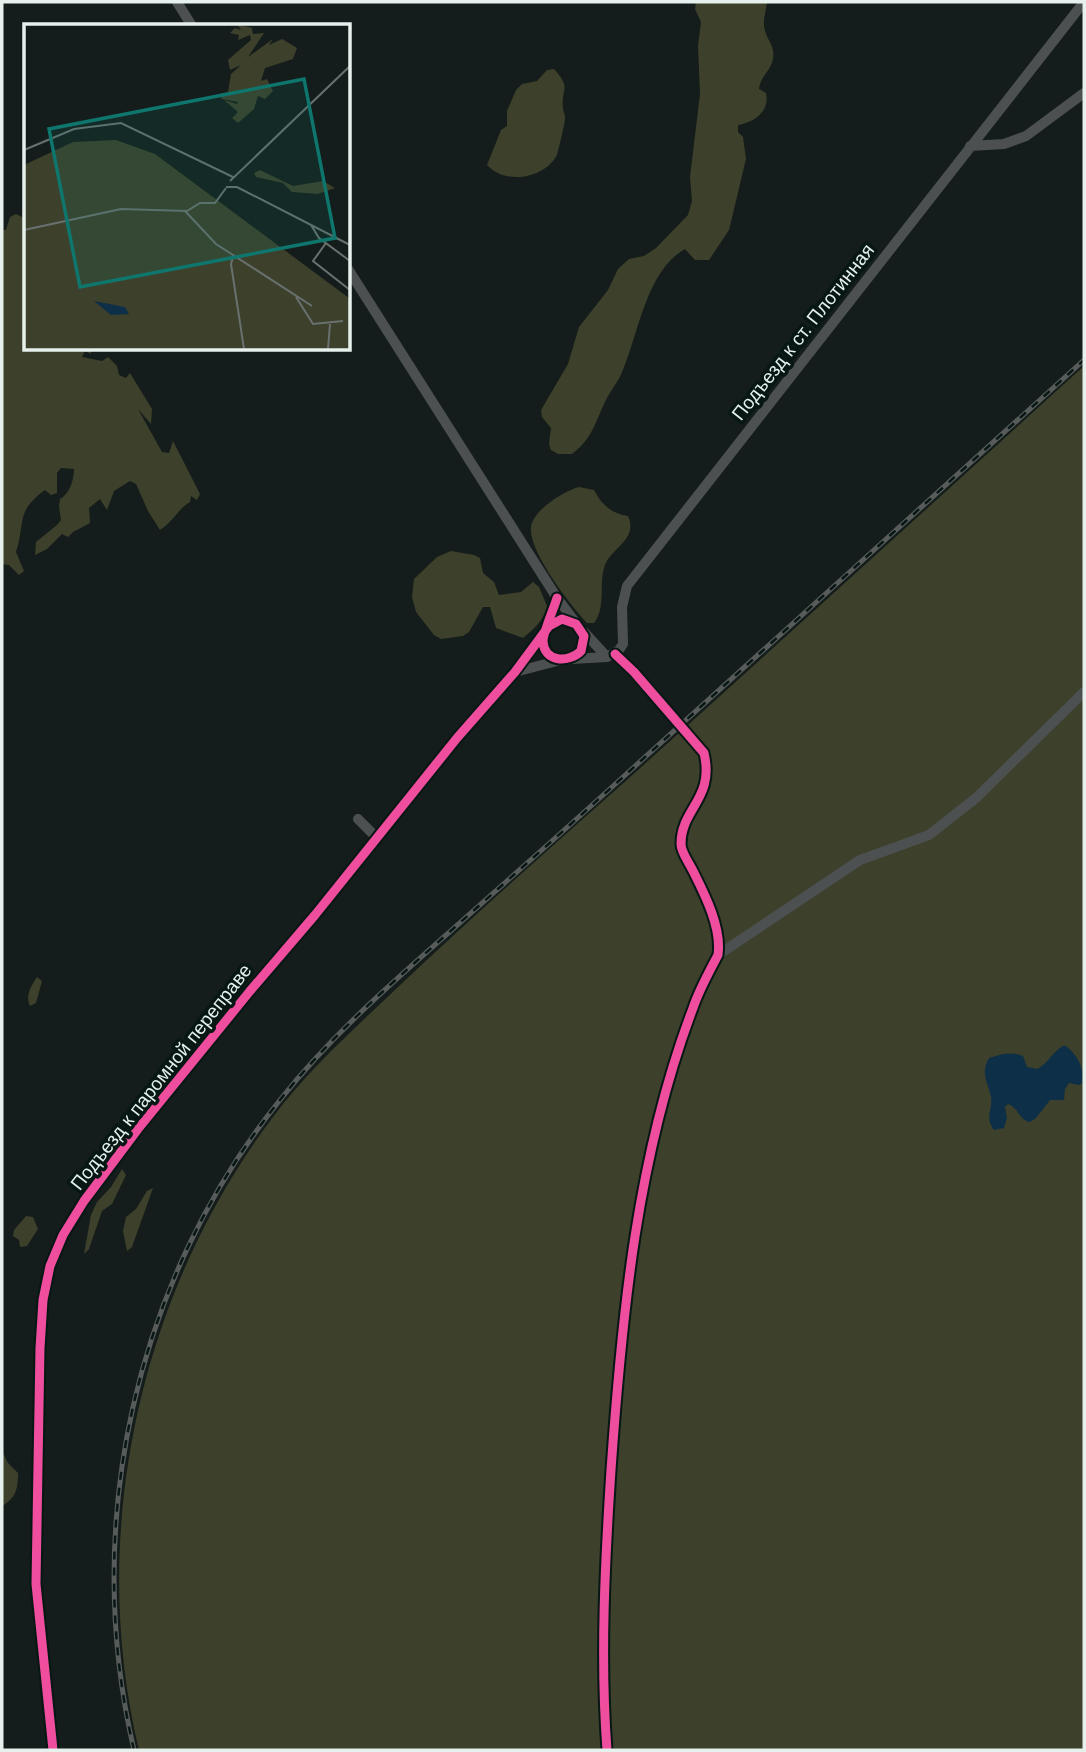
<svg xmlns="http://www.w3.org/2000/svg" width="1086" height="1752" font-family="Helvetica,sans-serif">
<rect width="100%" height="100%" fill="#141d1b"/>
<path fill="#3d402a" d="M696 2H767C766 11 762 22 765 31 768 41 775 47 773 58 772 70 760 76 759 89L766 93C770 112 754 122 738 125V132L743 137 746 159 729 230 709 260H695L685 249C646 271 639 333 622 372 618 382 611 390 606 400 595 422 593 438 572 454H558L551 450 549 444 551 428 542 417 541 410 568 364 579 327 608 290 618 269 629 259 644 256 656 248 688 215 692 201 690 177 700 94 698 46 701 22 695 9Z
M554 69C572 89 561 87 563 108 564 116 565 111 565 119 565 123 558 152 557 155 544 179 505 185 487 165L501 130 507 126V111L516 90 522 84 537 81 547 70Z
M16 214 26 219V348H91V354L85 351 82 357 102 361 108 357 117 366 119 375 126 378 130 373 152 409 151 424 138 409 162 452 169 453 173 441 200 494 197 500 191 496 190 502C177 510 173 522 160 530L148 511 136 484 130 481 114 491 107 510 100 499 89 508 90 523 73 532 68 537 62 534 47 549 35 555 36 542 57 525 61 520 59 506 60 499C70 494 74 479 74 469L61 468 57 473V493L51 495 45 490C15 512 26 521 16 552L24 571 19 575 9 565 2 564V230H6L10 217Z
M1084 366V1750H139C87 1534 139 1294 273 1117 309 1069 354 1029 397 988 472 917 550 848 628 779 780 642 932 504 1084 366Z
M579 487 594 490C601 504 612 514 628 516 639 541 609 548 604 568 599 586 606 608 594 623H587C571 606 528 551 531 527 533 510 564 491 579 487Z
M451 551 474 555 480 558 483 573 494 582 499 595 521 592 533 582 539 587 547 606C545 619 533 630 523 638L496 628 490 607H483L469 632 463 636 441 639 434 635 416 612 412 597 414 579 437 557Z
M37 977 42 981 36 1003 30 1006C25 996 31 986 37 977Z
M122 1169 126 1175 112 1204 102 1211 89 1249 84 1254 91 1215 97 1202 111 1187Z
M153 1188 132 1247 127 1251 123 1231 126 1217 136 1209 147 1191Z
M26 1216 33 1217 38 1229 27 1246 20 1247 19 1240 13 1236 14 1230Z
M2 1451 8 1463 18 1473C18 1489 16 1498 2 1506Z"/>
<path fill="#0e2f48" d="M1063 1046H1066C1077 1055 1085 1068 1082 1083L1079 1085 1069 1083 1065 1089 1064 1100H1050L1036 1118 1030 1122C1019 1120 1018 1107 1008 1104L1005 1107 1007 1118 1004 1128 994 1130C984 1117 993 1110 991 1097 988 1082 980 1073 989 1058 1002 1054 1011 1051 1023 1056L1027 1067 1037 1069C1048 1064 1052 1052 1063 1046Z"/>
<g fill="none" stroke-linecap="round" stroke-linejoin="round">
<path stroke="#4c5050" stroke-width="10" d="M177 2 192 26
M970 146 1004 144 1026 136 1084 93
M348 269 557 598 576 623
M584 632 607 657
M572 659 607 657 619 650 623 644 622 607 627 586 1084 2
M515 672 561 660
M358 819 377 838
M718 955 860 860 929 835 976 798 1084 692
M53 1750 36 1584 40 1348 43 1300 50 1266 63 1235 84 1201 138 1129 250 991 315 915 457 738 515 672 549 626 562 619 576 624 584 636 581 651C569 663 544 663 543 641 543 633 554 608 557 598
M607 1750C600 1658 605 1562 611 1470 622 1314 637 1155 693 1008 699 990 709 972 718 955 722 927 704 893 692 869 688 861 681 852 681 844 681 808 715 799 704 753L634 672 615 654"/>
<defs>
<path id="rail" d="M134 1750C81 1525 135 1280 280 1100 329 1038 386 988 445 936 501 886 557 837 612 787 769 645 927 502 1084 360"/>
</defs>
<use href="#rail" stroke="#575c5b" stroke-width="5"/>
<use href="#rail" stroke="#071714" stroke-width="2.5" stroke-dasharray="8" stroke-linecap="butt"/>
<defs>
<path id="cycleway" d="M53 1750 36 1584 40 1348 43 1300 50 1266 63 1235 84 1201 138 1129 250 991 315 915 457 738 515 672 549 626 562 619 576 624 584 636 581 651C569 663 544 663 543 641 543 633 554 608 557 598
M607 1750C600 1658 605 1562 611 1470 622 1314 637 1155 693 1008 699 990 709 972 718 955 722 927 704 893 692 869 688 861 681 852 681 844 681 808 715 799 704 753L634 672 615 654"/>
</defs>
<use href="#cycleway" stroke="#071714" stroke-width="13"/>
<use href="#cycleway" stroke="#ef4d9e" stroke-width="9"/>
</g>
<g text-anchor="middle" dominant-baseline="central" stroke-width="7" stroke-linejoin="round" paint-order="stroke">
<g font-size="19" fill="#e6f0ed" stroke="#071714">
<text transform="translate(803 332) rotate(-52)">Подъезд к ст. Плотинная</text>
<text transform="translate(161 1077) rotate(-52)">Подъезд к паромной переправе</text>
</g>
</g>
<g transform="translate(24 24)">
<rect width="326" height="326" fill="#141d1b"/>
<path d="M213 0 228 4 229 10 240 9 224 33 249 15 245 21 258 15 273 24 269 35 241 44 237 57 243 55 249 67 241 75 234 72 230 85 214 99 208 94 214 88 200 76 213 80 214 78 198 75 195 70 204 68 207 50 217 41 206 46 204 36 227 16 226 11 214 16 215 11 206 9 211 4 217 6ZM92 116 131 130 325 274V325H0V141L49 118ZM236 146 269 162 299 157 311 164 294 170 268 168 259 159 232 153 230 149Z" fill="#3d402a"/>
<path d="M70 277 101 283 105 290 87 291Z" fill="#0e2f48"/>
<path fill="none" stroke="#68716f" stroke-width="2" d="M0 126 50 105 97 99 209 153M206 157 326 42M202 163H213L326 221M161 187 192 220 288 282M287 201 295 214 326 237M0 206 97 185 163 187 176 179H191L202 164M302 219 289 237 326 266M209 233 207 240 220 325M272 273 289 300 319 297M304 325 306 300"/>
<path fill="#0f766e" fill-opacity="0.15" stroke="#0f766e" stroke-width="3.5" d="M280 55 311 214 56 263 25 105Z"/>
<rect width="326" height="326" fill="none" stroke="#e6f0ed" stroke-width="3.5"/>
</g>
<rect width="1086" height="1752" fill="none" stroke="#e6f0ed" stroke-width="7"/>
</svg>
